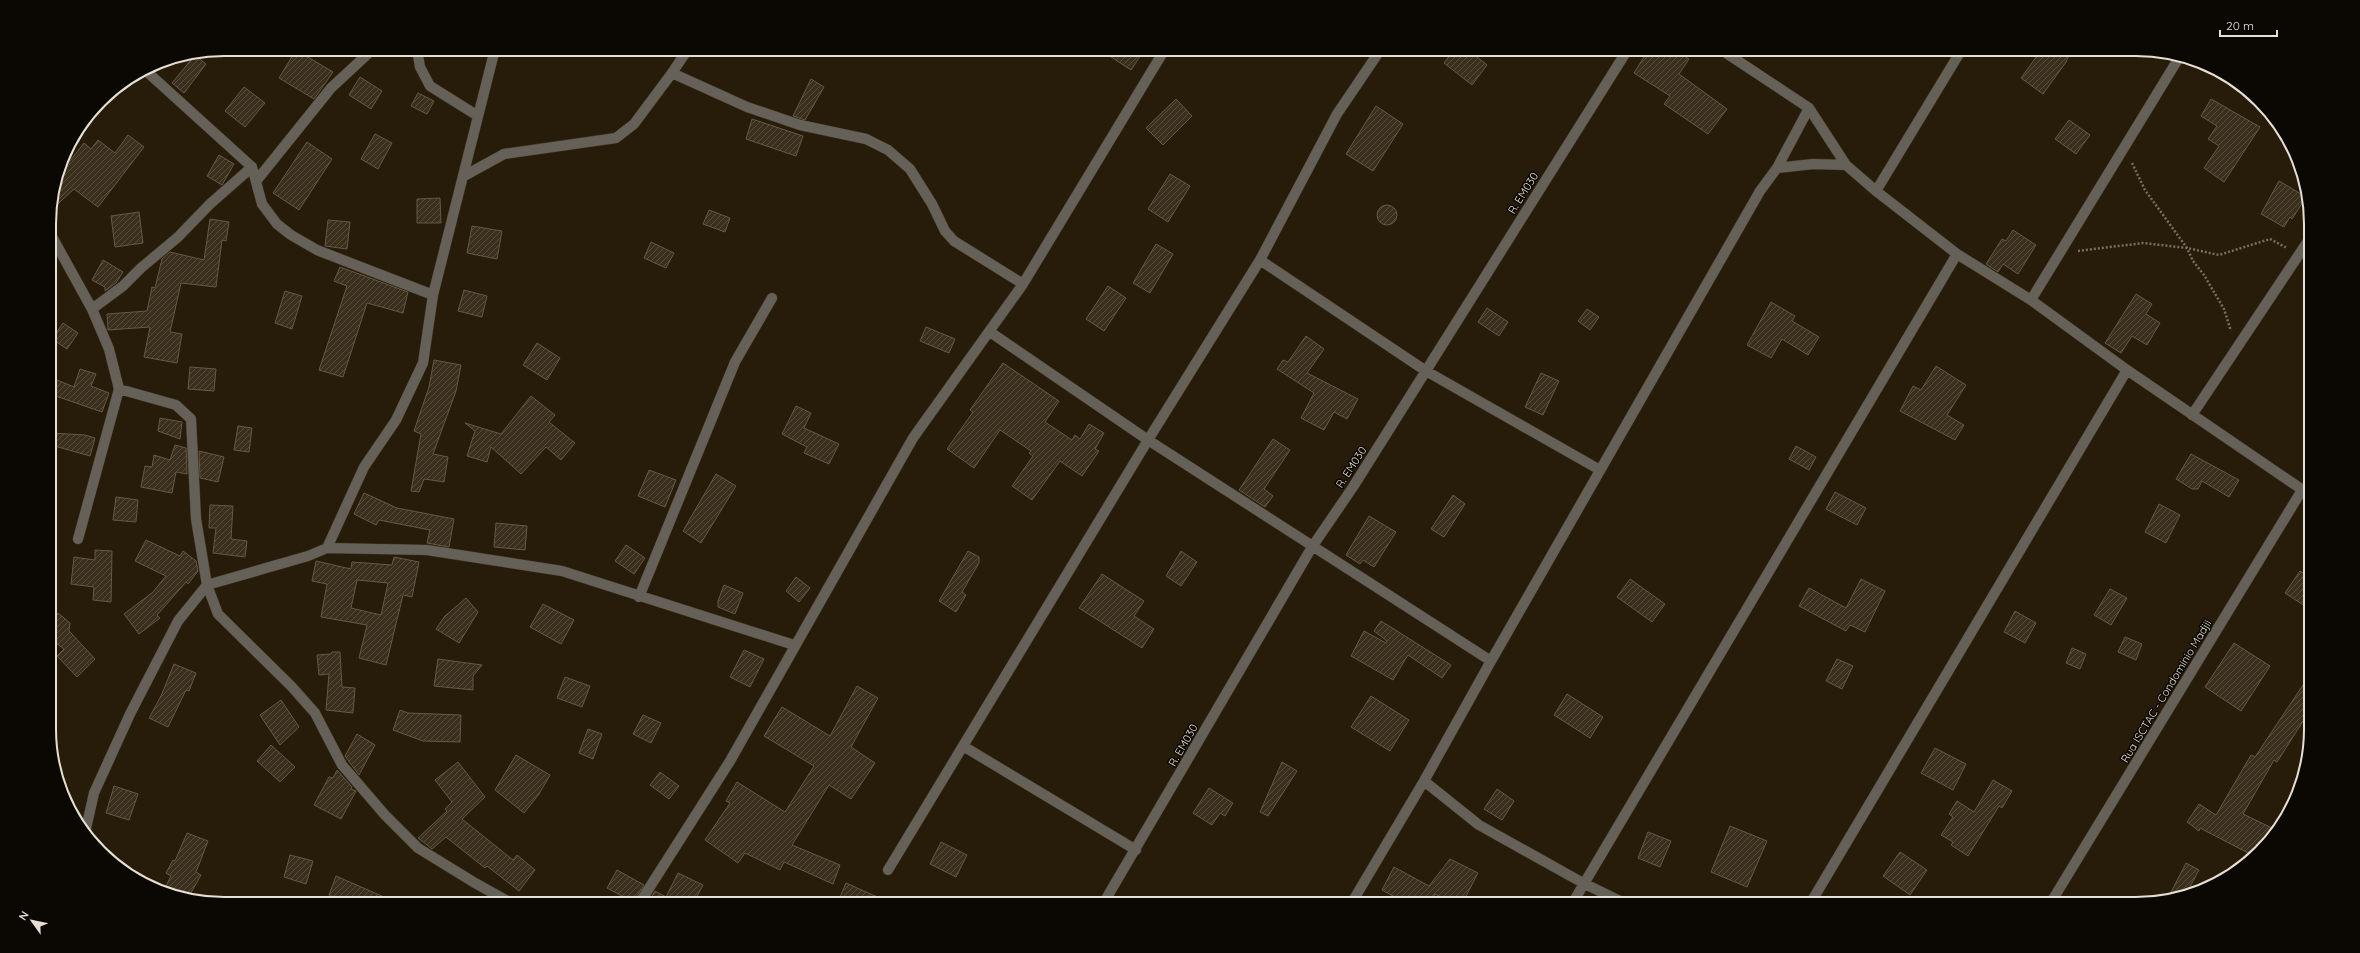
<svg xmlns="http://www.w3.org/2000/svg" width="2360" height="953" font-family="Quicksand,sans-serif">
<defs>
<pattern id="building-hatch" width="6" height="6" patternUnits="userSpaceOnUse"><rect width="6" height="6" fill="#3a2f1c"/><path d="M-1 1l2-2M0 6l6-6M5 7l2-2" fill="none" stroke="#564d3c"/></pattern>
</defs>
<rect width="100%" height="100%" fill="#261c09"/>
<path fill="url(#building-hatch)" stroke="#655945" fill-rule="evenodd" d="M1099 49H1145L1131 70Z
M1455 49H1467L1487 65 1472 85 1444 63Z
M1649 49H1673L1689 59 1679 74 1727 109 1708 134 1664 104 1670 96 1634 73Z
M2042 49H2072L2066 62 2043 94 2021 78Z
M296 50 333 72 314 99 279 78Z
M195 55 206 64 184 93 172 83Z
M360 77 382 91 371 109 349 95Z
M811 79 824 87 805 120 793 116Z
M244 87 265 103 245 127 225 111Z
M418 93 434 101 427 114 411 106Z
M1176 99 1192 116 1163 145 1146 128Z
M2211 99 2260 127 2224 182 2204 168 2219 146 2208 139 2217 126 2201 116Z
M1376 106 1403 124 1373 171 1346 154Z
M752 119 803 136 796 156 746 139Z
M2069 120 2090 135 2076 154 2055 139Z
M375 134 392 143 378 169 361 159Z
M128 135 144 147 98 207 74 189 49 212 59 175 84 143 91 149 98 140 115 153Z
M307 142 332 159 299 210 273 193Z
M219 155 234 164 222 185 207 176Z
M1170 174 1190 186 1168 222 1148 209Z
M2279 181 2306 197 2292 219 2290 217 2284 227 2261 214Z
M440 198 441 223H417V199Z
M1377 215a10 10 0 1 1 20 0a10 10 0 1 1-20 0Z
M709 210 730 218 725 232 703 224Z
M139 212 143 243 115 247 111 216Z
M210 219 229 222 226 241 222 240 216 287 181 283 170 332 182 334 177 363 144 357 150 327 108 330 107 314 147 311 152 287 155 288 162 259 170 252 204 260Z
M328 220 350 222 347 249 325 246Z
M472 226 502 231 497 259 467 253Z
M2013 230 2036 245 2018 274 2003 264 1998 272 1986 264 2002 239 2006 241Z
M651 242 674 253 666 268 644 258Z
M1156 244 1173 254 1150 293 1133 283Z
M103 260 123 272 116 283 105 291V287L92 280Z
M340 267 408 292 403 313 367 303 343 377 319 370 347 286 334 281Z
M1108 286 1126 298 1104 331 1086 319Z
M464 290 487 296 482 317 458 311Z
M285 291 302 296 292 329 275 323Z
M2136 294 2152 304 2146 314 2160 323 2147 345 2132 336 2121 353 2105 343Z
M1771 302 1795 316 1792 321 1819 337 1808 355 1782 339 1771 358 1747 345Z
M1487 308 1508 322 1499 336 1478 322Z
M1587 309 1599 317 1590 330 1578 321Z
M63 323 78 333 67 349 52 339Z
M926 327 955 339 949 353 920 341Z
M1306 336 1324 349 1307 373 1358 399 1347 419 1334 412 1324 430 1301 418 1314 393 1277 369 1283 360 1288 362Z
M537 343 560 358 547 380 523 365Z
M434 360 461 365 456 391 433 454 448 457 444 482 424 479 419 492 411 491 421 434 414 431 429 387Z
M1003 363 1059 401 1045 422 1072 440 1075 435 1080 439 1089 424 1104 433 1095 449 1099 451 1082 476 1060 461 1032 500 1012 486 1033 456 1029 453 1031 451 1000 430 974 468 947 449 973 412 970 410Z
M1936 366 1966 385 1947 415 1964 425 1955 440 1900 411 1913 386 1921 390Z
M190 367 216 369 214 391 188 389Z
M80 369 96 374 91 386 109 393 102 412 50 394 57 380 74 387Z
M1541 373 1559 381 1543 415 1525 407Z
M531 396 555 415 549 422 575 443 561 460 546 447 521 474 491 447 487 462 467 456 475 431 465 423 501 434Z
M796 406 811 413 804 428 839 444 829 464 804 453 807 447 782 434Z
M160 418 182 422 180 439 158 431Z
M238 426 252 428 249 452 234 450Z
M51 433 85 435 95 438 90 456 51 445Z
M1273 439 1290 450 1264 489 1273 496 1265 507 1239 490Z
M175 445 186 448 187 474 176 472 172 493 141 487 145 466 152 467 154 455 170 460Z
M1796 446 1816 457 1809 470 1789 459Z
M199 451 224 457 218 482 200 478Z
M2191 454 2239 480 2229 497 2202 481 2198 489H2192L2176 479Z
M649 470 676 480 665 507 638 496Z
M716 474 736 486 701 543 683 531Z
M1835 492 1866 508 1857 525 1826 509Z
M364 493 397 508 454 519 449 547 427 543 430 530 379 520 376 525 354 514Z
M1453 495 1465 504 1444 537 1431 529Z
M116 497 138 500 136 522 113 520Z
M2159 504 2180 515 2166 543 2145 532Z
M210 505 233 506 231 539 247 541 245 557 213 553 216 528H209Z
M1369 516 1396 532 1374 567 1363 560 1360 564 1346 555Z
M496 523 527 526 525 550 494 547Z
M146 540 180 556 183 551 196 561 198 571 188 584 186 582 157 615 160 618 139 634 124 614 153 592 166 576 135 561Z
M626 545 645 558 634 574 615 561Z
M95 550 112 551 111 602 93 600 94 587 71 584 74 557 95 560Z
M968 551 979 557V563L962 592 966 595 956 612 939 601Z
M1181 551 1197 562 1181 586 1166 576Z
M394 557 419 562 412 597 403 595 386 665 359 658 367 625 321 617 327 584 312 581 316 561 351 569 352 562 392 565ZM357 580 388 583 381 615 351 608Z
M2300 571 2311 578V610L2285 593Z
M1102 574 1144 601 1134 616 1154 629 1142 648 1079 608Z
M796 577 810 588 799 602 786 591Z
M1630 579 1665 604 1652 622 1617 597Z
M1861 579 1885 591 1865 632 1850 625 1846 631 1799 606 1809 588 1846 608Z
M724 585 743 593 735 614 718 607V601Z
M2110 589 2127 598 2111 625 2094 615Z
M466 598 478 612 459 643 436 629 445 616Z
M543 604 574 620 561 644 530 627Z
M2015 611 2036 623 2025 643 2004 632Z
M58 613 70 623 69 631 95 659 77 677 57 656 64 649 52 640V622Z
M1381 621 1451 665 1442 678 1408 655 1393 680 1351 656 1364 631 1386 643 1387 641 1374 631Z
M2125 637 2142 644 2136 660 2118 652Z
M2234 643 2270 666 2241 711 2205 687Z
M2072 648 2086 654 2080 669 2066 663Z
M744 650 764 659 750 687 730 677Z
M332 652H340L342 687 355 688 353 713 326 710 329 674 319 675 317 655 331 654Z
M438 659 482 665 473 676V690L434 686Z
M1837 659 1853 666 1842 689 1826 681Z
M174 664 196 673 189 691 186 690 168 727 149 718 161 696Z
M2311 673V701L2304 712 2307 715 2277 762 2274 760 2243 814 2276 830 2271 839 2254 856 2200 828 2199 831 2187 822 2199 804 2216 815 2251 755 2255 757Z
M565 677 590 686 582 707 557 698Z
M857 686 878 698 851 747 875 763 851 799 829 785 792 845 840 865 833 884 784 862 780 870 745 853 738 863 705 840 730 803 726 801 737 782 785 812 814 766 764 736 782 707 830 736Z
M1567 694 1603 717 1590 738 1554 715Z
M1371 696 1409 720 1390 751 1351 727Z
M281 700 299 727 280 745 260 715Z
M400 710 408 713 461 715 460 742 423 741 393 730Z
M643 715 661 723 651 743 633 734Z
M588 729 602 734 593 759 579 753Z
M357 734 375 745 359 775 345 756Z
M271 745 295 767 280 782 257 761Z
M1935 748 1966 764 1953 790 1921 773Z
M516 755 550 775 539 794 524 813 495 790Z
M458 762 485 797 462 819 513 860 517 855 535 870 519 891 487 866 485 868 446 837 432 849 418 838 447 811 445 809 452 802 435 780Z
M1282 762 1297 771 1268 816 1260 812Z
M337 770 352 787 351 789 356 791 341 819 314 805 329 777 333 778Z
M660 772 679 786 669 799 650 785Z
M1993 780 2012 791 2002 808 1999 806 1968 856 1951 845 1953 842 1941 835 1953 817 1949 814 1957 801 1974 812Z
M114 786 138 794 129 820 106 813Z
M1209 788 1233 803 1225 816 1220 813 1212 825 1193 813Z
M1497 789 1514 801 1502 820 1484 809Z
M1730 826 1767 841 1747 887 1711 872Z
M1648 832 1671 841 1660 867 1638 858Z
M187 833 208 841 196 872 201 875 188 898 165 888 171 876 166 873 173 860 175 861Z
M941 842 967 855 956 877 930 864Z
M1900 852 1927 870 1910 895 1883 876Z
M290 855 313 861 306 884 284 877Z
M1450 859 1478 873 1462 904H1454L1435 894 1430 904H1408L1382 890 1394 867 1429 886Z
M2186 863 2199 870 2185 896 2167 900Z
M617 870 644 885 633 902 607 888Z
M678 873 703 885 693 904H647L655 891 666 897Z
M336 876 400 904H350L329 895Z
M846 883 893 904H837Z"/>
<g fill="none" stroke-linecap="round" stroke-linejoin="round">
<defs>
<path id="minor" d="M417 49 420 67 430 86 478 116
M1720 49 1809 108 1846 165 1876 191 1957 254 2031 300 2127 370 2310 495
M145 70 252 167 262 204 277 224 291 235 317 250 433 295
M672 73 688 49
M1777 168 1813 164 1846 165
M464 176 504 154 616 138 634 124 672 73 747 107 800 125 866 139 888 150 910 169 932 204 945 231 954 241 1023 284
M257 180 331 88 373 49
M1876 191 1962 49
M50 233 92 309 109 349 119 389 176 405 191 419 196 519 207 585 218 614 292 687 315 713 342 765 385 815 418 848 475 883 513 904
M1260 260 1426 371 1600 470
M2031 300 2180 56
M92 309 123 286 141 268 178 237 210 204 252 167
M990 332 1148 440 1491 661
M2192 415 2310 238
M78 539 119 389
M327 548 364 467 396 420 423 363 433 295 495 49
M639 597 735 362 772 298
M963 746 1136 850
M1424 781 1479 825 1583 883 1626 904
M85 833 94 793 130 714 178 621 207 585 308 556 327 548 427 550 562 571 794 645
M888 870 1148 440 1260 260 1337 114 1381 49
M639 904 730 761 913 438 1023 284 1165 49
M1103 904 1312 547 1353 487 1628 49
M1351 904 1424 781 1491 661 1760 191 1777 168 1809 108
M1572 904 1957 254
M1810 904 2127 370
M2050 904 2302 490"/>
</defs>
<use href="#minor" stroke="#413725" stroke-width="11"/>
<path stroke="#776f5f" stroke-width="2.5" stroke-dasharray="2 2" stroke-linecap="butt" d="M2132 163 2145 190 2187 248 2193 261 2204 275 2224 309 2231 331
M2078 251 2143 243 2187 248 2219 255 2270 239 2287 248"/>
<use href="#minor" stroke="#666158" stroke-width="10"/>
</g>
<g text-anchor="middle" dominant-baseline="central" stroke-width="3" stroke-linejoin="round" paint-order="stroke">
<g font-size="11" fill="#e6dfd3" stroke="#0b0702">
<text transform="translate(1523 193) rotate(-58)">R. EM030</text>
<text transform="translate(1351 467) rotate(-57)">R. EM030</text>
<text transform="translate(2166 691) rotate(-59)">Rua ISCTAC - Condominio Madjii</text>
<text transform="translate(1183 745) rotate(-60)">R. EM030</text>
</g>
</g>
<path d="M0 0H2360V953H0ZM224 56H2136A168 168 0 0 1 2304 224V729A168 168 0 0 1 2136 897H224A168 168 0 0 1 56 729V224A168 168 0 0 1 224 56Z" fill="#0b0702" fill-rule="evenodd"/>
<path fill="none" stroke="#e6dfd3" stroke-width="2" d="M224 56H2136A168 168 0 0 1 2304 224V729A168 168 0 0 1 2136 897H224A168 168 0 0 1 56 729V224A168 168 0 0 1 224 56Z"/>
<g transform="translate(32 921) rotate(303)" stroke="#0b0702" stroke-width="3" paint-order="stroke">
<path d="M0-3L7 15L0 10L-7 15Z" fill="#e6dfd3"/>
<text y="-6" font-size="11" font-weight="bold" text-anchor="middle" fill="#e6dfd3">N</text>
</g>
<path d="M2220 30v6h57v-6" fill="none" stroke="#e6dfd3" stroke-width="2"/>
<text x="2226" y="30" font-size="12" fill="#e6dfd3" stroke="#0b0702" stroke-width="3" paint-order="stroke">20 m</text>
</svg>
